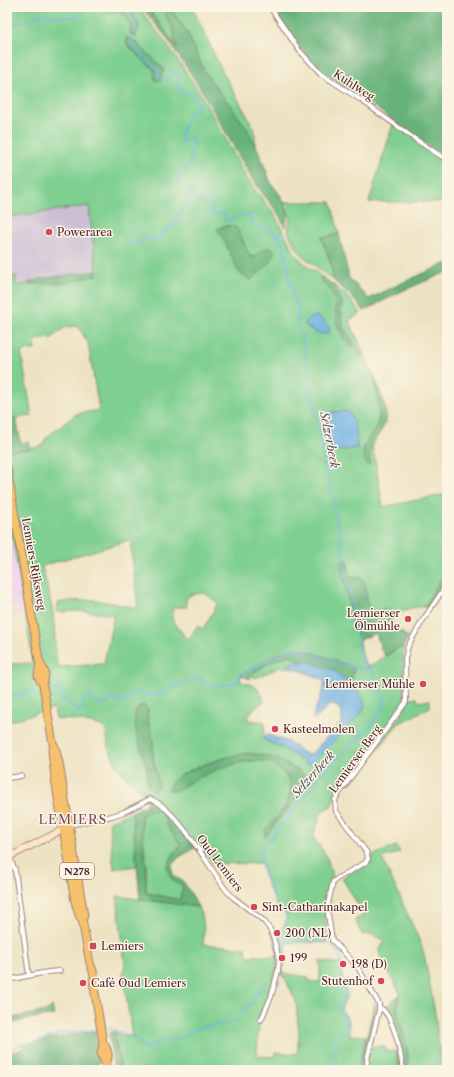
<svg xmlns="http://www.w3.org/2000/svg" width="454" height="1077" font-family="'Libre Caslon Text',serif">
<rect width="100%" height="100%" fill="#fcf5e5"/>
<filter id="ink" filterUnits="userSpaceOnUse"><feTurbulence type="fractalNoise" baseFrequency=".025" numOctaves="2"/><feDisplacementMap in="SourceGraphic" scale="8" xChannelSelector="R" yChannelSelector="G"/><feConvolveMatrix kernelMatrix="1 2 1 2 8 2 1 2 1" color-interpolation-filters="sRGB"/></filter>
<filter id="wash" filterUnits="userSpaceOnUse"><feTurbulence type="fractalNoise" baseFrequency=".012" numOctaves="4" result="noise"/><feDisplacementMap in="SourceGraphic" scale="16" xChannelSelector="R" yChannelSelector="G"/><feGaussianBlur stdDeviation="0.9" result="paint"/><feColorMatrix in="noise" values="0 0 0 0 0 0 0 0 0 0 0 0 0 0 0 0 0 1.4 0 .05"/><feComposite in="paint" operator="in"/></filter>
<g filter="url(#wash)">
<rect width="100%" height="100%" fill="#ede3c2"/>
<path fill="#edd1e9" d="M13 540 25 614 7 619V613L18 611 17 606 7 608V541Z"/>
<path fill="#ccbfd4" d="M89 206 97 275 7 292V217Z"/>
<path fill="#7ecf90" stroke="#64775e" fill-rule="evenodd" d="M7 7H138L163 39 197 88 250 183 274 214 295 253 303 262 321 276V280C324 284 329 287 332 292 339 304 334 317 339 329 343 340 353 347 362 354L343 328 341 315 342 303 334 285 350 299 361 313 349 320 375 378C375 393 382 409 378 423 375 433 365 440 363 451L369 456 372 444 383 507 447 494V569L424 607C410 606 400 611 390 621V614L381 611 375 612 371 610 367 603 366 597 349 577 347 559 342 562V569L358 638 360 640C361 649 362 661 369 667L398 648 403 647 404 701 403 705 337 792 331 806 322 811 313 837 326 855 333 877 330 880 324 902 328 943 303 942 287 943 285 961 282 973 308 977V981L320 982V961L342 964V975L347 996 341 1009 349 1021V1035L366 1036 360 1062 359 1070H147L146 1068 121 1070 114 1032 122 1036H132L123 973 125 964 117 896 198 907C204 921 205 928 203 944L246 948 247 956H276V970L271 991 263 1013 259 1019 257 1056 275 1057V1052L297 1054 299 1035 296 1001 285 978 279 974 274 936 276 934 278 935C281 930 286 924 287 919 287 912 280 911 278 907 270 893 264 878 262 863L213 864 207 855 194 848 175 823 157 804H147L146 796 118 769 109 749 105 727C89 722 74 719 56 719L54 708 7 722V664L33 663 13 540 7 535V523L11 522 7 502V426L11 451 31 449 43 445 45 439 76 414 99 410 88 343 78 326 65 327 52 338 35 340 36 349 21 352 32 416 7 419V284L11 277 16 276 15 284 18 286 26 284 65 283 97 275 89 206 7 217ZM225 226C228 226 232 226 235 227 240 231 245 247 248 253L250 256 255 257 259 252 250 280 239 272 223 238 218 229ZM347 411 352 417 333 452 329 439ZM130 540 138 608 94 600 70 601 58 603 57 612 83 611 114 615 104 664 57 667 53 612 42 566ZM205 593 218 603 203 629 197 626 188 641 172 619 173 607H187C182 594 195 594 205 593ZM301 649 354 667 352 678 349 683C358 692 370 703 359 716L312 763H306L287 750 263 739 265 722 247 720C250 711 256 706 264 702 262 689 253 684 241 682L240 675 274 655ZM141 705 149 710 147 713 148 720 153 741V758L158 782 148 785 147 770 137 735 135 720 136 710ZM256 754 271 757 294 769 302 790 284 815 265 830C275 820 296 798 290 783 289 779 286 776 283 773 277 766 272 762 263 761 239 758 195 775 177 791L174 780C190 769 215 759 234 756 241 755 249 755 256 754Z
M147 7H167L164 11 172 27 178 48Z
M169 7H192L222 71 254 128 255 132V145L243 123 204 71 187 32Z
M393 124 447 161V202H369Z
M284 202H331L339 234 321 238C327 252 333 265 333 280L303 256 295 246 288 232 290 217Z
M288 655 303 661 295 662 289 665 293 668 280 667 255 678 253 675 250 679 247 678C260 667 273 660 288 655Z
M409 698H417L418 702 430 700V707L398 724 350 784 349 782 366 760 368 759C372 753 375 748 379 743 389 729 405 715 409 698Z
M160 808 168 827 181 845 173 855 167 866 172 880 183 886 180 900 146 893V867L141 815Z
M132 812 137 866 114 869 109 821Z
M396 846 400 852 382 858 420 942 424 954 435 1013 441 1065 409 1069 407 1048 398 1015V1000L399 991 380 956V949L385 940 370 934 362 935 355 920 364 915 342 878 369 863 371 856Z
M384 1046 386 1052 396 1051 398 1060 399 1070H364L368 1047Z"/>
<path fill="#66b27a" stroke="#586852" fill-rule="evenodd" d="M104 7H129L139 25 136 37 131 35 130 25 123 13H109L103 10Z
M142 7H147L177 48 172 27 164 11 167 7H169L187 32 204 71 246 127 258 150 271 183 281 196 288 214 285 227 278 213 254 182 198 84 165 36Z
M285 7H447V158L417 138 368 102 322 72 301 49 278 18Z
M126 37 135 41 164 69 160 81 155 80 154 70 127 45Z
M225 226C228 226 232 226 235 227 240 231 245 247 248 253L250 256 255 257C259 251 267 245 274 250 275 261 260 272 252 279L250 280 239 272 223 238 217 229Z
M339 234 349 278 369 299 404 282 447 263V272L402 291 364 311 349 294 333 280C333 265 327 252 321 238Z
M97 271V275L65 283 30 284 29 282 40 279Z
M321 276 334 285 342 303 341 315 343 328 363 358C352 349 339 338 337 323 335 313 338 302 332 292 329 288 324 284 321 280Z
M375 378C379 389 387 407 386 418 385 430 374 438 370 449 369 454 370 459 370 465H367C356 440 376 439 379 419 381 406 375 392 375 378Z
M16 418 21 443 29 442 31 449 11 451 7 419Z
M347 559 349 577C378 573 356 604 375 612L384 608 387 609 390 614 393 626 408 637 403 647 398 648 385 656 381 649 376 633 360 640 358 638 350 611 342 569V562Z
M447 569V580L427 608 424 607Z
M293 649H301L354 667 352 678 349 683 347 682 334 670 310 662 303 661 288 655C273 660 260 667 247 678L240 675 274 655Z
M143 705 149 710 147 713 148 720 153 739V758L159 786 153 791 148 787C148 781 148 774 147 768 143 752 131 727 136 710Z
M249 753 275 758 301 772 306 777V784L302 790 265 837V830C275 820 296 798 290 783 289 779 286 776 283 773 279 769 275 763 269 762 245 755 195 776 177 791L169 790C169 786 170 783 174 780 186 768 232 755 249 753Z
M147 804H157L175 823 194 848 178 858 172 865C172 883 179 875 185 884 190 891 194 900 198 907L140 899 132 812ZM159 808 168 827 181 845 173 855 167 866 172 880 183 886 180 900 146 893V867L141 815Z
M399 995C393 1013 403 1031 407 1048 408 1055 409 1063 409 1070H399L398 1060 396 1051 400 1049 388 1013 384 1008Z
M375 1002C381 1019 363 1051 364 1070H359L360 1062Z
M52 1006 54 1015 28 1019 7 1025V1019L50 1010Z
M95 1031 99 1064 76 1070H7V1053L20 1050 27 1044 75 1034Z
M114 1032 121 1070H114L109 1033Z"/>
<path fill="#6cb1e2" stroke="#5b6886" d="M316 316C322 319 326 323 330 329L328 334 316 333 305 325 307 319Z
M347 411C356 419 357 437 357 448L333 452 329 439 325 417 332 412Z
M303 661 310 662 334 670 358 692 364 701 365 706 359 716 312 763 306 764 287 750 264 740 266 734C273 737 281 739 288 742 296 746 301 754 310 755L342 722V711L335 705H329L316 719 312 718 324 688V683L322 679 293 668 288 664 295 662Z"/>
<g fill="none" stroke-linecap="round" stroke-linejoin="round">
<path stroke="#6cb1e2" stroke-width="1.5" d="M124 7C131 13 138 21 135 31 134 35 132 37 131 41L143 58 159 70 158 77 162 80C168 78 171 73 177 72 180 78 176 85 180 91L182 92 185 90 198 103V109L190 111C188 119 179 135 180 142L191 137 193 140 189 168 181 171 178 175 180 184 200 201 208 198 212 206 211 211 213 214 216 215 222 213 224 215 225 219 227 221 238 216 250 214 252 225 269 228 281 240 284 246 292 293 298 307 297 323 303 341 305 357 308 363 311 390 322 448 331 489 336 520 341 537 344 566 359 638V647L363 662 374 675 385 702 382 711 375 721 320 776 317 784 305 794 282 826C275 828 275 834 271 839 269 843 265 845 263 849 256 861 267 882 272 893 274 897 274 902 276 905 280 909 285 910 286 916 288 923 281 930 277 935L278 938 285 942 326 941
M7 27 34 18 41 14 59 17H76L86 7
M125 242C133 241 139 245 145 239L151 240 154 237H160L166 230 172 228 177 216 192 196V193
M50 690 55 689 58 686 62 691 61 696 62 698 74 709 80 711 83 709 82 705 85 698 88 696C97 700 94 705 107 704L111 698 123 703C135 696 130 687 147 696L167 691 193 678 200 679 212 685H216L237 683 239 681V675C257 665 277 653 297 649 310 653 358 672 368 668
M7 698 14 695 21 696 29 692H35
M331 944 340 954 342 979 347 993 346 996 338 1005C339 1013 351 1022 346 1030 344 1034 338 1035 335 1038L336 1067 335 1070
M284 958 285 942
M281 973 283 961
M276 985 279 983 280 980
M240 1013 252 1003 260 989
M107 1028 133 1037 145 1048 160 1042 181 1038 194 1029 227 1023 237 1020
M7 1051 19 1045 40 1041 61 1033 96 1030"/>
<path stroke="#6cb1e2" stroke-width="4.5" d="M277 235H280"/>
</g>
</g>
<g filter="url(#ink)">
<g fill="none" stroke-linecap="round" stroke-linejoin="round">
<defs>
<path id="street" d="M270 7 299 50 321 74 361 100 415 139 447 160
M7 521 11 525 16 524
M7 778 21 776
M69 825 112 816 124 812 150 799C176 807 209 867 226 890L234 898 264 921 271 931 274 940 279 959 278 971 271 997 261 1020
M9 857 15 870 29 976
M7 980 48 972 60 971
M379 1007C394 1014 401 1055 403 1070
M366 1070 368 1055 379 1010V1004L357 966 332 940 327 908 333 882 338 878 365 863 368 859 367 853 336 811 335 800 340 792 406 702 405 659 408 646 423 620 447 584"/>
<path id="secondary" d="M7 858 66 828"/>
<path id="primary" d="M7 468 39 660 45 673 43 685
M40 663 38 676 43 685 53 744 55 747 59 763 84 916 82 919 90 963 93 971 94 977 93 981 103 1043 101 1055 106 1064 107 1070
M52 750C55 788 63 825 69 863 72 880 73 901 80 917
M103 1043C108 1049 110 1057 106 1064"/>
</defs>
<use href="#street" stroke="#9c8176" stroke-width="6"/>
<use href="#secondary" stroke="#9c8176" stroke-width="8"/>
<use href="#primary" stroke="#9c8176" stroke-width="9"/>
<use href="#street" stroke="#fff" stroke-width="4"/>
<use href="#secondary" stroke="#fce6c4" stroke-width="6"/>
<use href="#primary" stroke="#f7c06c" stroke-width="7"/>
</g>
</g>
<g fill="#d1495b" stroke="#fcf5e5" stroke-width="1.5">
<circle cx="49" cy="232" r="4"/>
<circle cx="408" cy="619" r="4"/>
<circle cx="423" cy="684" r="4"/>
<circle cx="275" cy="729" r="4"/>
<circle cx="254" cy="907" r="4"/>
<circle cx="277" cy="933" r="4"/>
<rect x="89" y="942" width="8" height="8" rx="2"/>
<circle cx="282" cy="958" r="4"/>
<circle cx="343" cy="964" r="4"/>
<circle cx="381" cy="981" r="4"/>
<circle cx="83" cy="983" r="4"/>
</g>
<g text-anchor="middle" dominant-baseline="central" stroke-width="3" stroke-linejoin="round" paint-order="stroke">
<rect fill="#fcf5e5" stroke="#7f5f63" stroke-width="1" x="60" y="863" width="34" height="16" rx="3"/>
<g font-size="10" font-weight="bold" fill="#4a1f2b">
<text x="77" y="871">N278</text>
</g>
<g font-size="11" fill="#4a1f2b" stroke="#fcf5e5">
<text transform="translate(354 85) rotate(33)">Kuhlweg</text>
<text transform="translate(34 564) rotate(80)">Lemiers-Rijksweg</text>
<text transform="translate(355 759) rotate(-54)">Lemierser Berg</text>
<text transform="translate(220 863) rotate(53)">Oud Lemiers</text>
</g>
<g font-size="11" fill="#4a1f2b" stroke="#fcf5e5" text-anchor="start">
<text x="57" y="232">Powerarea</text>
<text x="400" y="613" text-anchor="end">Lemierser<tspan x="400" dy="13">Ölmühle</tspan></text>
<text x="415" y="684" text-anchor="end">Lemierser Mühle</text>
<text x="283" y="729">Kasteelmolen</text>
<text x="262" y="907">Sint-Catharinakapel</text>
<text x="285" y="933">200 (NL)</text>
<text x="101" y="946">Lemiers</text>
<text x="290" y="958">199</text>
<text x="351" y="964">198 (D)</text>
<text x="373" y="981" text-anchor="end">Stutenhof</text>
<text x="91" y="983">Café Oud Lemiers</text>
</g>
<g font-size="12" font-style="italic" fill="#56526b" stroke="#fcf5e5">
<text transform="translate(330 440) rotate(79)">Selzerbeek</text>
<text transform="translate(313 774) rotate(-48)">Selzerbeek</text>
</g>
<g font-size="13" letter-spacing="1" fill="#7d4d5d" stroke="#fcf5e5">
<text x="73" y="819">LEMIERS</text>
</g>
</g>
<rect width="454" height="1077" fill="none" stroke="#fcf5e5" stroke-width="24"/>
</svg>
